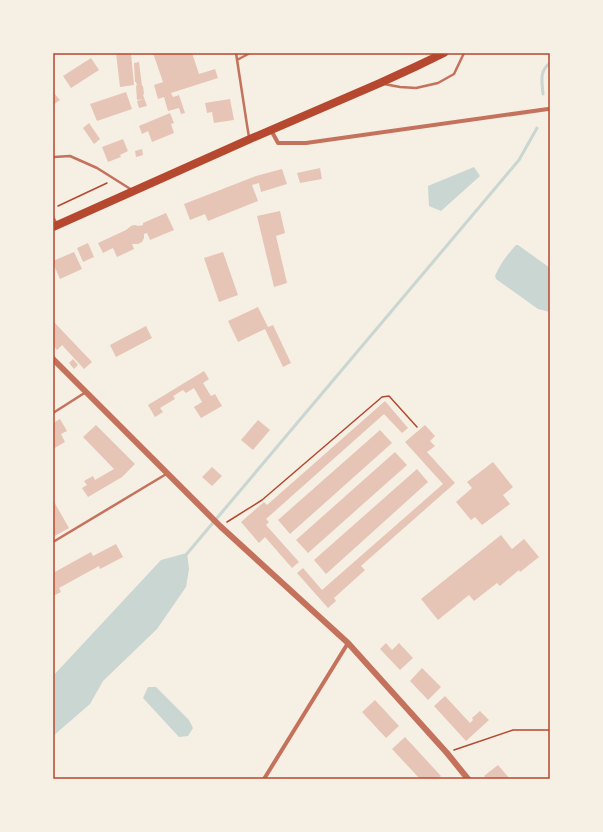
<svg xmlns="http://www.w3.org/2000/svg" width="603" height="832" font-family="'PT Sans Narrow',sans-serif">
<rect width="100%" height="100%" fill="#f6efe4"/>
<path fill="#c9d6d2" d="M474 167 480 176 441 211 429 206 428 186Z
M516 245H518L550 268V312L538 309 496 279 495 276C500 264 507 255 516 245Z
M187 553 189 569 186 587 157 629 103 681 90 704 53 736V676L161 560Z
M148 687H156L189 720 193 728 188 736 179 737 143 698Z"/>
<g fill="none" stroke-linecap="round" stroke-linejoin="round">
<path stroke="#c9d6d2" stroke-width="3" d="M543 94C542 82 539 71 550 63
M185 556 519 160 537 128"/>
</g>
<path fill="#e6c5b7" d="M116 53H131L134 85 120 87Z
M153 53H192L199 74 215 69 218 78 171 93 173 97 179 95 185 113 181 114 179 108 168 111 164 97 158 99 154 85 163 82Z
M91 58 99 70 71 88 63 76Z
M139 62 142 86H143L144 94 143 95 147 106 139 108 137 101 144 99 137 100 136 86 137 85 136 82H135L134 63Z
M126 92 132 109 97 121 90 104Z
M54 93 60 100 53 105V94Z
M230 99 234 120 214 123 212 112 207 113 205 103Z
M170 113 174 123 171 124 174 133 152 142 148 131 142 134 139 126Z
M89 123 100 139 94 144 83 128Z
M123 139 128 151 120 155 121 157 108 162 102 147Z
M142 149 143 155 136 157 135 151Z
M320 168 322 179 300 183 297 173Z
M282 169 287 184 261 192 259 183 252 185 258 201 208 221 205 214 190 220 184 204 256 176Z
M280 211 285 233 276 236 287 283 274 287 257 216Z
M166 213 174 230 150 240 147 233 144 234V238L142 242 138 244H132L134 249 117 257 113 248 103 253 98 243 126 230 131 226 134 225 139 226 143 225V223Z
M88 243 94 257 83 262 77 248Z
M74 252 82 269 60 279 53 263V261Z
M223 252 238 295 219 302 204 258Z
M258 307 268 327 273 325 291 363 283 367 265 329 238 342 228 321Z
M53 321 92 362 84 369 62 345 57 350 53 345Z
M146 326 152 338 116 357 110 345Z
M73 359 78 365 74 369 69 363Z
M204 371 209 379 203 383 211 396 215 394 222 406 201 418 194 407 202 402 194 388 186 393 183 390 173 396 175 399 160 408 163 412 155 417 148 405Z
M385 401 408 428 402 433 384 414 266 519 269 522 266 525 299 562 292 568 265 537 259 543 241 522 264 502 267 505Z
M60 419 67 431 61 434 65 442 53 449V423Z
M258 420 270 430 253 450 241 440Z
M96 425 135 464 122 477 88 497 82 488 87 485 84 481 93 476 95 480 114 469 83 437Z
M425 425 435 436 430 441 435 446 427 452 455 483 361 566 365 570 334 598 336 601 328 608 297 573 303 568 322 590 443 484 405 442Z
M380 430 392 443 290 534 278 520Z
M395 452 407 465 308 553 296 540Z
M493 462 513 487 503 495 510 504 482 525 475 517 471 520 456 502 472 488 467 482Z
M212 467 222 476 212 486 202 477Z
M417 469 428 482 326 574 314 560Z
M53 500 69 528 53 537Z
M501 535 512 549 524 539 539 557 520 572 519 570 500 586 497 583 474 601 469 595 438 620 421 599Z
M116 544 123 557 100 569 99 566 59 588 61 592 53 596V573L91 552 93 556Z
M386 643 392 650 399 643 413 658 400 670 380 649Z
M422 668 441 687 428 700 410 681Z
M445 696 470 723 473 720 472 718 480 711 489 720 466 741 434 706Z
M375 700 399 726 386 738 362 712Z
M405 737 441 776 437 779H420L392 749Z
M498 765 510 779H487L484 776Z"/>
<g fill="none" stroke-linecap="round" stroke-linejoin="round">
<path stroke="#b5482f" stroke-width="1.5" d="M58 206 107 183
M227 522 262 500 382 397 389 396 417 427
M454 750 513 730H550"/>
<path stroke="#c5725c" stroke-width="2.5" d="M236 53 247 125 249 137
M237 60 250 53
M384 84 400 87 416 88 438 83 454 74 464 53
M53 158 54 157 70 156 97 168 132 190
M53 217 57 224
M53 413 86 392
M53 542 168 473"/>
<path stroke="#c5725c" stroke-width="4" d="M271 130 278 143H306L548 109
M264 779 348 643"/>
<path stroke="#c5725c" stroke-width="6" d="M53 359 220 526 348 643 447 753 468 779"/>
<path stroke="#b5482f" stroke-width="8" d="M53 227 250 139 380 83 417 66 444 53"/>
</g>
<rect width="603" height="832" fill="none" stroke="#f6efe4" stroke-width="108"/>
<rect x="54" y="54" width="495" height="724" fill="none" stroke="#b5482f" stroke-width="1.5"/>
</svg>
